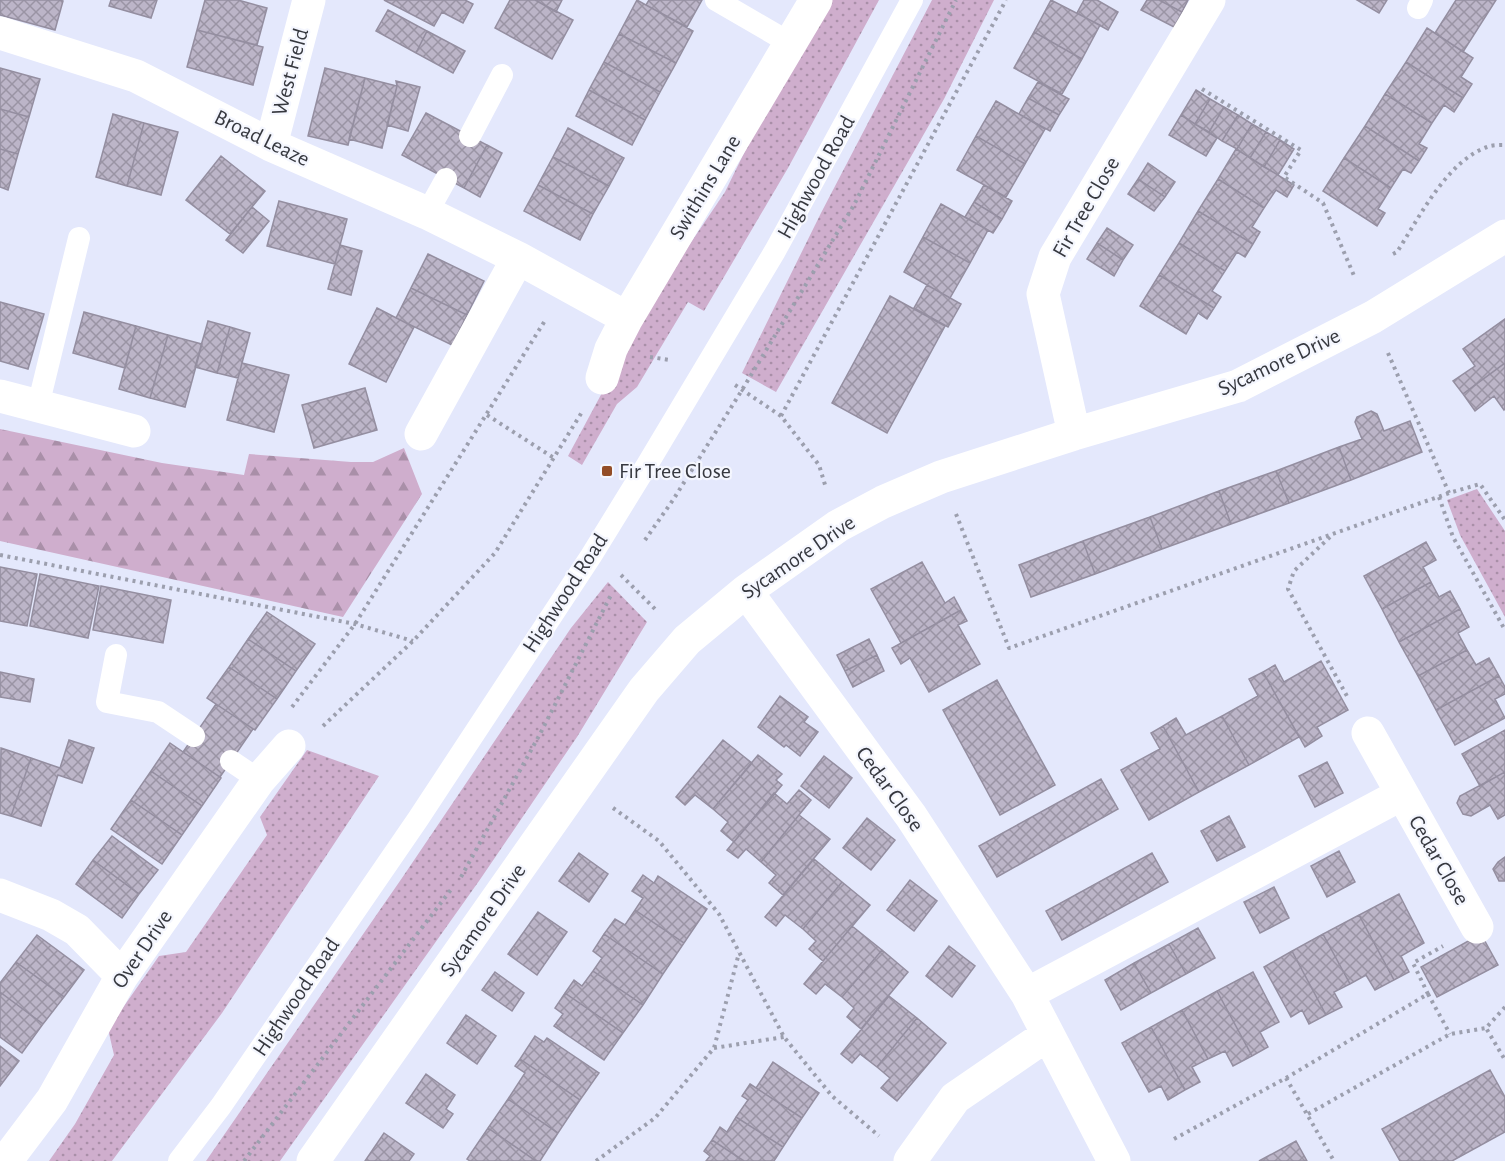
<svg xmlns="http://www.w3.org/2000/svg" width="1505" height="1161" font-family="'Alegreya Sans',sans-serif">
<defs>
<pattern id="grass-dots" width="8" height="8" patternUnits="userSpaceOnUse" patternTransform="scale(1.5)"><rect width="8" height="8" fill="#cfaecd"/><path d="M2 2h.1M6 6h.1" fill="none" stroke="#a98fa8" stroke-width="1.8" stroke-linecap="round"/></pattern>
<pattern id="forest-firs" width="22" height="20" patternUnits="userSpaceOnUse" patternTransform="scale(1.5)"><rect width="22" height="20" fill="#cfaecd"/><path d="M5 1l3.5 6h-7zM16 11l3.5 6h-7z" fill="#a98fa8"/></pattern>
<pattern id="building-cross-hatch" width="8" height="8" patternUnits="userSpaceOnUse" patternTransform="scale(1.5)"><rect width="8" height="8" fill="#bcb5c8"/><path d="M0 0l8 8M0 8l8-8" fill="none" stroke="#9a94a4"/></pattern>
</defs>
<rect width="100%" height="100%" fill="#e4e8fc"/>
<path fill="url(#grass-dots)" d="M827 0H879L788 168 704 311 688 302 637 387 617 404 582 465 568 456 652 300 725 192 784 71Z
M932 0H994L944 99 776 392 742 373 821 213Z
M1477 489 1505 531V617L1460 535 1447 500Z
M608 582 647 622 577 737 479 881 280 1161H206L402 878 571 628Z
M307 750 379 776 222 1013 112 1161H49L75 1124 114 1055 108 1029 159 956 186 952 267 835 260 817Z"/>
<path fill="url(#forest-firs)" d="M0 429 162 463 244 475 249 454 351 462H373L404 448 422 494 343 617 0 541Z"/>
<path fill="url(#building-cross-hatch)" stroke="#948ea0" stroke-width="1.5" d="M0 0H60L63 1 55 30 0 15Z
M111 0H157L151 18 109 6Z
M205 0H238L267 8 257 45 197 30Z
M384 0H465L473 4 463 23 442 12 434 26Z
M510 0H535L573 20 552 59 495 28Z
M535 0H562L556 12Z
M637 0 693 31 676 63 619 34Z
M649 0H702L687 27 646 5Z
M1051 0 1100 25 1082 59 1034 32Z
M1084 0H1097L1118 12 1108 30 1077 13Z
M1147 0H1159L1182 12 1174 27 1141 10Z
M1159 0H1188L1182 12Z
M1357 0H1387L1379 13Z
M1456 0H1496L1463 52 1435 33Z
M388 10 427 31 416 53 376 31Z
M1427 28 1473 58 1461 77 1472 84 1463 98 1406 62Z
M197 30 263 47 253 85 187 67Z
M427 31 465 51 453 73 416 53Z
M1034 32 1082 59 1062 94 1014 68Z
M619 34 676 63 660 92 604 62Z
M604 62 660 92 645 120 589 90Z
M1406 62 1463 98 1454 112 1444 105 1432 123 1385 94Z
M0 68 40 79 29 117 0 109Z
M325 68 365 78 348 145 308 136Z
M365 78 397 86 382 148 349 139Z
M396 81 420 87 408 131 387 125 397 86Z
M1038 82 1069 99 1059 115 1028 98Z
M589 90 645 120 632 145 576 116Z
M1196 90 1210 99 1195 124 1181 115Z
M1385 94 1432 123 1419 144 1427 148 1419 161 1365 126Z
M1028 98 1059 115 1050 131 1019 114Z
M1210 99 1224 107 1209 132 1195 124Z
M996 101 1045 129 1025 164 976 136Z
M1224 107 1238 115 1222 141 1209 132Z
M0 109 29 117 18 154 0 149Z
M426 113 487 145 464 188 402 155Z
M113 114 144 123 127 186 96 177Z
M1181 115 1217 138 1206 156 1169 135Z
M1238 115 1252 124 1237 149 1222 141Z
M144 123 178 132 161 195 127 186Z
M1252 124 1266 132 1250 158 1237 149Z
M1365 126 1419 161 1411 173 1403 169 1391 188 1344 158Z
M568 128 624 158 609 186 553 157Z
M1266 132 1280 140 1264 167 1250 158Z
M976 136 1025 164 1006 197 957 170Z
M1280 140 1294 149 1278 175 1264 167Z
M487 145 502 153 480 197 464 188Z
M0 149 18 154 8 190 0 187Z
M1236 149 1294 185 1287 197 1276 190 1264 208 1218 179Z
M221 156 265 191 230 234 186 200Z
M553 157 609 186 593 214 538 185Z
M1344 158 1391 188 1378 209 1385 213 1377 226 1323 191Z
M1148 163 1175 182 1165 197 1138 179Z
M1138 179 1165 197 1154 211 1128 194Z
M1218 179 1264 208 1252 227 1260 232 1253 244 1198 211Z
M538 185 593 214 580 240 524 211Z
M984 185 1012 201 1002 219 974 202Z
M279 201 347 219 335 264 267 246Z
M974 202 1002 219 993 233 965 217Z
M941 204 988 230 970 263 923 237Z
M252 207 269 221 243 253 226 240Z
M1198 211 1253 244 1245 257 1237 252 1225 271 1179 243Z
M1107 228 1133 245 1123 260 1097 243Z
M923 237 970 263 950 298 904 272Z
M1097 243 1123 260 1114 276 1087 259Z
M1179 243 1225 271 1212 291 1221 297 1214 308 1159 275Z
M340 245 362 251 351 295 328 289Z
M428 254 484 281 467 315 411 288Z
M1159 275 1214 308 1207 319 1198 313 1186 334 1140 306Z
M927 285 961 304 948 327 914 308Z
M411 288 467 315 452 345 396 318Z
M890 296 945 326 887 433 832 403Z
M0 302 44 314 28 369 0 361Z
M377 308 414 327 386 382 349 364Z
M84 312 136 326 125 368 73 353Z
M1505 319V363L1463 394 1453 381 1475 366 1463 349Z
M208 321 230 327 217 373 195 367Z
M136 326 168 335 150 398 119 389Z
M230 327 250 333 238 378 217 373Z
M168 335 202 344 185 407 150 398Z
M242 363 289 375 274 432 227 420Z
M1505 363V409L1504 410 1494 396 1475 411 1463 394Z
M365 388 377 430 314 448 302 405Z
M1371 411 1377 414 1384 431 1410 421 1422 452 1351 480 1339 447 1362 439 1355 422 1357 417Z
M1339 447 1351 480 1289 503 1276 471Z
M1276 471 1289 503 1231 524 1219 491Z
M1219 491 1231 524 1162 549 1150 517Z
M1150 517 1162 549 1095 574 1083 541Z
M1083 541 1095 574 1031 597 1019 565Z
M1426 542 1436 560 1423 567 1431 582 1382 609 1364 576Z
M922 562 945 603 954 597 961 610 901 643 871 589Z
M0 567 37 574 27 626 0 621Z
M40 574 99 586 88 638 30 626Z
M1431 582 1439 597 1450 591 1460 609 1399 642 1382 609Z
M101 586 171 600 163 643 93 630Z
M1460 609 1469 627 1458 633 1467 650 1418 676 1399 642Z
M961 610 967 621 958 625 980 664 929 692 910 658 901 664 892 648Z
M267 612 315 644 296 671 248 639Z
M248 639 296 671 277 699 229 667Z
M869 639 877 655 845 671 837 655Z
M1467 650 1476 665 1489 658 1499 676 1436 710 1418 676Z
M877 655 884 671 853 687 845 671Z
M1321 661 1348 710 1317 727 1322 736 1305 747 1263 672 1275 665 1284 682Z
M229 667 277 699 255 730 207 698Z
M0 672 34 679 30 702 0 697Z
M1263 672 1299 737 1249 765 1222 716 1258 696 1249 679Z
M1499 676 1505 687V694L1495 699 1505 718 1455 745 1436 710Z
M997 680 1055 785 1000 815 943 710Z
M780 696 808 717 804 722 818 732 800 756 786 745 784 747 758 727Z
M216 704 253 729 220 777 183 752Z
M1222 716 1249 765 1199 792 1163 726 1176 718 1186 735Z
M1163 726 1199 792 1149 820 1121 770 1160 749 1151 733Z
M1505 730V772L1480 786 1462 754Z
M69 740 94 748 82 783 58 775 41 826 11 816 31 758 60 768Z
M723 740 752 763 713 809 695 795 685 805 676 797Z
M170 743 221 778 202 806 151 771Z
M1 748 31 758 11 816 0 813Z
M758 755 782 774 776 780 782 785 734 842 721 831 728 822 713 809Z
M824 756 852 778 829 808 801 786Z
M1327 762 1343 793 1315 807 1299 776Z
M151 771 202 806 182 835 131 800Z
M1505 772V815L1498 819 1490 805 1471 816 1463 814 1457 803 1460 796Z
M1101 779 1118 809 997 877 979 846Z
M799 790 811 800 761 862 746 849 738 858 727 850 774 793 787 804Z
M131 800 182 835 162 864 111 829Z
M799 815 830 839 783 895 769 883 776 875 761 862Z
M1229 816 1245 847 1217 861 1201 831Z
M867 818 895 840 871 870 843 848Z
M112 836 158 870 139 894 93 860Z
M1339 851 1355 882 1327 897 1311 866Z
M579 853 608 874 589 902 559 881Z
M1152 853 1168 882 1062 940 1046 911Z
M1505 857V881H1499L1493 869 1498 862Z
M814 859 842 882 803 929 785 915 776 926 765 917Z
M93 860 139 894 122 918 76 884Z
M643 875 654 883 658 876 707 909 684 943 635 910 643 898 632 891Z
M910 880 937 901 914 931 887 910Z
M842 882 870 905 823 961 809 949 816 941 803 929Z
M1274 887 1289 918 1260 933 1244 902Z
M1399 894 1424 943 1401 956 1409 972 1394 980 1359 915Z
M635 910 684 943 663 974 604 934 615 919 625 925Z
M538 912 567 932 537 975 508 954Z
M1359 915 1394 980 1375 990 1366 975 1350 984 1323 934Z
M852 926 882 950 842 997 825 984 816 994 804 984Z
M1198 928 1215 958 1186 974 1169 944Z
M604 934 663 974 643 1005 593 971 602 958 593 951Z
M1323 934 1350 984 1334 992 1342 1007 1326 1015 1292 951Z
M1481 934 1498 965 1437 997 1421 967Z
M37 935 84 970 64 997 16 962Z
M1169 944 1186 974 1151 993 1134 963Z
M949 946 975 966 952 997 926 976Z
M882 950 908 972 861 1029 847 1017 854 1008 842 997Z
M1292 951 1326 1015 1309 1024 1302 1010 1291 1017 1264 967Z
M16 962 64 997 43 1024 0 992V983Z
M1134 963 1151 993 1121 1010 1105 980Z
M593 971 643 1005 623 1033 565 993 574 980 582 986Z
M495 972 524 993 512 1011 482 990Z
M1253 972 1279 1022 1260 1032 1268 1047 1252 1056 1217 991Z
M1217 991 1252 1056 1233 1066 1225 1051 1208 1059 1182 1010Z
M0 992 43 1024 22 1053 0 1037Z
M565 993 623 1033 604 1060 554 1026 563 1014 555 1008Z
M889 996 917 1018 877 1067 860 1054 852 1063 841 1054Z
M1182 1010 1208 1059 1192 1067 1200 1082 1185 1090 1151 1027Z
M466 1015 496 1036 477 1064 447 1043Z
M917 1018 946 1043 897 1101 881 1088 890 1078 877 1067Z
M1151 1027 1185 1090 1168 1100 1161 1086 1149 1092 1122 1043Z
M535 1036 544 1042 547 1038 599 1073 580 1100 520 1059Z
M0 1046 19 1061 0 1086Z
M520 1059 580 1100 558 1133 508 1099 525 1073 515 1066Z
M773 1062 819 1093 802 1118 756 1088Z
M1490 1070 1505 1097V1132L1452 1161H1400L1382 1129Z
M426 1074 455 1095 446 1109 453 1114 443 1128 406 1103Z
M750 1084 802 1118 783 1147 736 1117 748 1100 742 1096Z
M508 1099 558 1133 540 1161H536L488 1128Z
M736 1117 783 1147 774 1161H744L712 1140 720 1127 727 1132Z
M488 1128 536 1161H470L467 1159Z
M384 1133 414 1154 409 1161H365Z
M712 1140 744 1161H706L710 1156 704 1151Z
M1296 1141 1307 1161H1259Z"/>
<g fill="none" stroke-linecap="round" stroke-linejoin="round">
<path stroke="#9c9fae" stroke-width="4" stroke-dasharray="3 4.5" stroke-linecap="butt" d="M1202 89 1301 150 1284 177 1323 203 1355 278
M1393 254 1397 252C1419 218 1447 161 1487 147 1492 145 1499 145 1505 145
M1388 353 1449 493
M650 357 670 360
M735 385 781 416 819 465 826 488
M487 415 554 458
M781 416 1006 0
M1439 497 1453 537 1505 630
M956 514 1009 648 1449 493 1480 484 1505 520
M1330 537 1294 571 1288 589 1348 698
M645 540 673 500 742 390 854 205 956 0
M0 555 355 624 413 641
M621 575 658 612
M292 707 355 624 546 319
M323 726 413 641 495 553 582 412
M613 808 659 841 719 914 784 1037 832 1096 879 1136
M461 877 540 734 611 595
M1428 994 1413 963 1443 946
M1505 1007 1486 1028 1505 1060
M714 1048 784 1037
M1286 1078 1334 1161
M1308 1114 1450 1034 1486 1028
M1174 1139 1286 1078 1428 994 1450 1034
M244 1161 453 887
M596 1161 655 1118 714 1048 739 953"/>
<path stroke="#fff" stroke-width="22" d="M716 0 790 43
M1418 8 1422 0
M470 136 502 75
M427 213 446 179
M38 406 79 238
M116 655 107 702 158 712 194 736
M231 761 259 780
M179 1161 221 1106 418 819 591 556 647 465 775 251 912 0"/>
<path stroke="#fff" stroke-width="33" d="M0 33 136 76 271 145 427 213 518 258 627 318
M271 145 309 0
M602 378 611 349 627 318 816 0
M0 396 134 431
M421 434 518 258
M1074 434 1043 294 1055 257 1209 0
M746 591 911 816 1027 994 1114 1161
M1368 733 1477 927
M0 895 51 915 77 930 122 976
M1027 994 1402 794
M6 1161 52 1100 122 976 259 780 289 746
M313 1161 644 690 687 640 746 591 838 526 883 502 941 477 1074 434 1238 386 1373 317 1505 236
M910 1161 955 1098 1047 1035"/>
</g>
<rect fill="#934d27" stroke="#f4f6fe" stroke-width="2" x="601" y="465" width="12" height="12" rx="3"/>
<g text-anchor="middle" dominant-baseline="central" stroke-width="4.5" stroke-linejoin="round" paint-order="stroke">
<g font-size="22" fill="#36383f" stroke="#f4f6fe">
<text transform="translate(290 72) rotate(-75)">West Field</text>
<text transform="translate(262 138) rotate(26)">Broad Leaze</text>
<text transform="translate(816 177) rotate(-61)">Highwood Road</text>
<text transform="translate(705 187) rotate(-59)">Swithins Lane</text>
<text transform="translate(1086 207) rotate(-60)">Fir Tree Close</text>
<text transform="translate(1279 362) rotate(-25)">Sycamore Drive</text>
<text transform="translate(798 557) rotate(-34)">Sycamore Drive</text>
<text transform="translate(565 593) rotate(-57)">Highwood Road</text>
<text transform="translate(890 789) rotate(54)">Cedar Close</text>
<text transform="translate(1439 860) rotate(60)">Cedar Close</text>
<text transform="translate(483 920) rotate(-55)">Sycamore Drive</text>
<text transform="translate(142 949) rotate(-56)">Over Drive</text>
<text transform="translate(296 997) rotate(-56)">Highwood Road</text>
</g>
<g font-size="22" fill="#36383f" stroke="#f4f6fe" text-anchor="start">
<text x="619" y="471">Fir Tree Close</text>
</g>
</g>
</svg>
